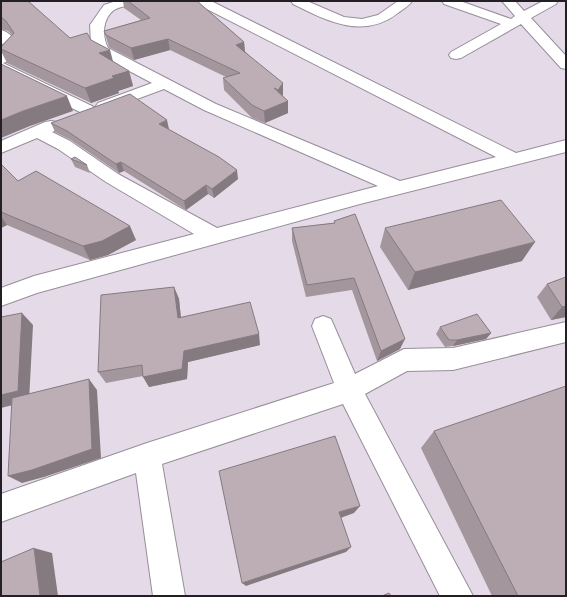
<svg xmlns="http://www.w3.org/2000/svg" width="567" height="597" font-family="Merriweather,serif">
<rect width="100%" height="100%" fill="#e5dbe8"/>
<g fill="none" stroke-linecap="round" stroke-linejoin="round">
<defs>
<path id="street" d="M116 1H134L132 4C127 6 119 7 114 10 102 19 102 37 108 48L216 104 400 181 496 157 197 4 195 1H211L516 153 566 140V152L360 204 37 293 1 306V288L34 276 194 234 106 182 58 149 37 138 1 153V141L45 122 51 121 57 122 59 126 57 130 52 132 70 141 118 174 217 228 378 186 204 110 164 89 110 109 104 111 98 109 96 106 98 103 152 83 97 54 91 43 90 25 104 5Z
M291 1H307L344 17 362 19 378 15 398 1H412C409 6 403 9 398 13 363 40 327 21 293 4Z
M442 1H460L511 19 515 16 502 1H515L524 11 543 1H558L556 4 531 18 566 56V69L561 68 521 24 461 58 456 59 451 58 449 55 451 52 501 24 444 4Z
M1 30C9 32 17 40 19 48L6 62 3 63 96 108 98 111 96 114 90 116 84 114 1 73V51L5 47 1 42Z
M323 316 331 319 355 374 404 349 453 348 566 322V342L453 370 407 371 365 394 473 596H440L343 404 162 464 185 596H153L136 473 1 522V494L147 443 334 383 312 326 315 319Z"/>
</defs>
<use href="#street" stroke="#978e9a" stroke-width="2"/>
<use href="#street" fill="#fff" fill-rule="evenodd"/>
</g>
<path fill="#a3969d" d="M1 1 70 38 91 40 113 62 129 71 133 86 118 91 119 93 91 103 7 63 1 51V43L2 45 12 35 8 31 1 29Z
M123 1H197L244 42 245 51 283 95 282 96 288 101V113L265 123 252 118 224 90 223 78 226 77 170 50 134 60 109 47 104 31 141 20 124 8Z
M51 123 169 129H168L238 179 214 198 208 194 186 210 124 171 119 173 71 140 55 132Z
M71 159 87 165 90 173 75 167Z
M1 164 18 181 136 240 108 255 90 260 7 225 1 228Z
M334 221 400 349 377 361 352 290 306 297 292 241V228L334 223Z
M385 228 522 261 408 290 380 247Z
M566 277V317L551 320 537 297 547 284Z
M174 287 179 299 181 317 260 345 188 362 187 379 149 387 143 376 106 383 98 372Z
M440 327 491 333 486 339 453 346 445 347 436 334Z
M434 431 566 596H492L421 448Z"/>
<path fill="#847a7f" d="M168 39 170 50 134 60 131 48Z
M244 42 245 54 236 45Z
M110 50 114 65 99 53Z
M129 71 133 86 118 91 119 93 91 103 85 88 112 76Z
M283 83V95L278 102V90Z
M67 96 73 111 30 126 1 138V120L23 111Z
M288 101V113L265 123 264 111Z
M167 120 169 129 161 133 159 124Z
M121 162 124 171 119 173 116 164Z
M237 170 238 179 214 198 212 189Z
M206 185 208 194 186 210 184 201Z
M1 216 7 225 1 228Z
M130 226 136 240 108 255 90 260 83 246Z
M535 242 522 261 408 290 415 272Z
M174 287 179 299 182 330 178 318Z
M566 306V317L551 320 562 307Z
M22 313 33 325 29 401 1 408V395Z
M491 333 486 339 453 346 457 340Z
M259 334 260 345 188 362 187 379 149 387 143 377 184 351Z
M405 339 400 349 377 361 381 351Z
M89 379 97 390 101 458 44 477 22 483 8 476Z
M360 506 354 513 335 520 339 512Z
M351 547 346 552 246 586 242 583Z
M34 548 52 553 58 596H40Z"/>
<path fill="#bdaeb6" stroke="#847a7f" d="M1 1H28L70 38 87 33 91 40 110 50 99 53 129 71 112 76 114 78 85 88 1 49V47L14 33 6 21 1 17Z
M128 1H197L244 42 236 45 283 83 278 90 274 88 288 101 264 111 252 105 223 78 240 73 168 39 131 48 106 35 104 31 150 18Z
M1 64 67 96 23 111 1 120Z
M130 94 167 120 159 124 219 157 237 170 212 189 206 185 184 201 121 162 116 164 67 131 51 123Z
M75 157 87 165 71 159Z
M1 164 18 181 36 171 130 226 102 241 83 246 1 212Z
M501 200 535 242 415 272 385 228Z
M355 214 405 339 381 351 354 278 307 285 292 228 335 223 334 221Z
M566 277V306L562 307 547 284Z
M174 287 178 318 250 302 259 334 184 351 182 369 143 377 142 365 98 372 101 295Z
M22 313 18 391 1 395V317Z
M477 314 491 333 457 340H449L440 327Z
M89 379 92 449 32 470 8 476 12 398Z
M566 386V596H518L434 431Z
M335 436 360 506 339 512 351 547 242 583 219 471Z
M34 548 40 596H1V562Z
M389 593 391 596H382Z"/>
<rect width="567" height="597" fill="none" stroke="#231f24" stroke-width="4"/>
</svg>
